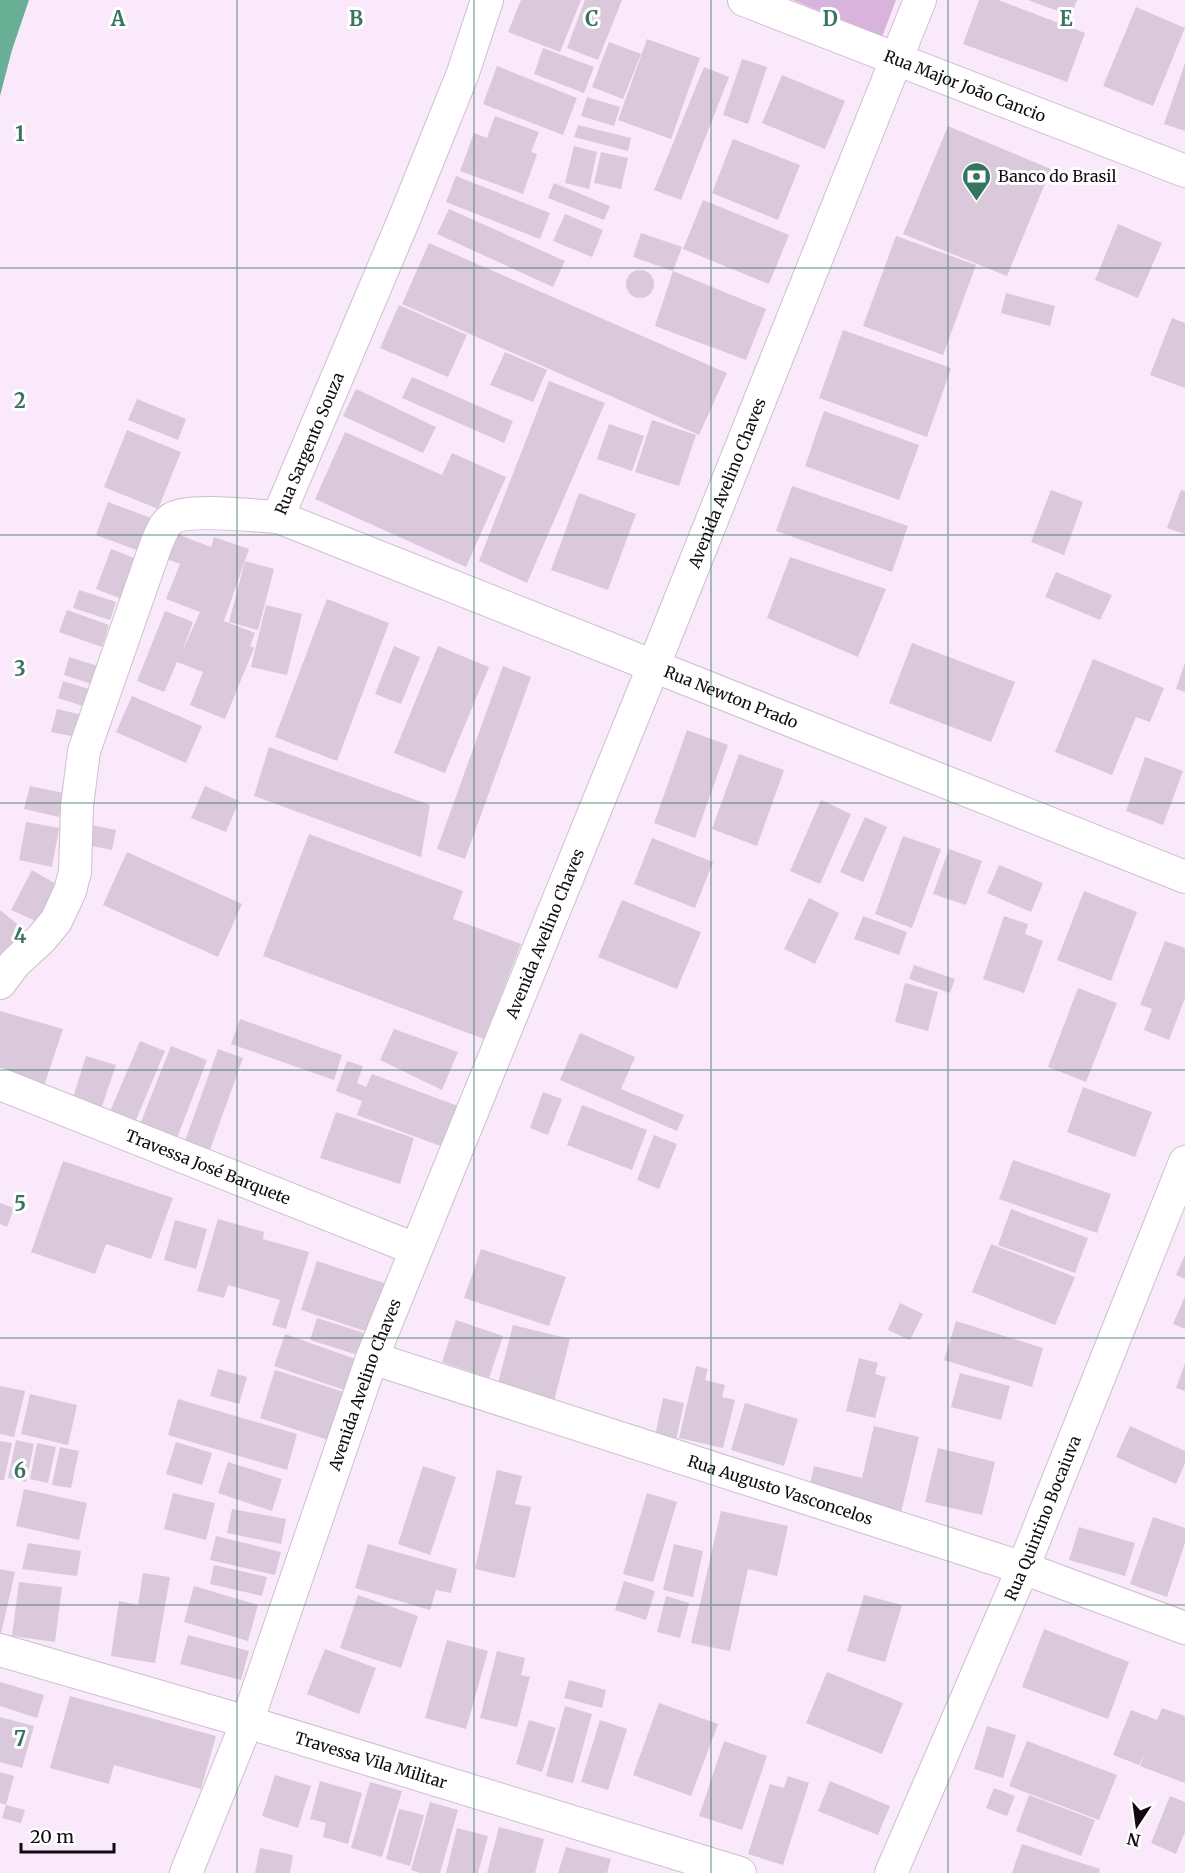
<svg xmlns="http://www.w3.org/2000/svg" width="1185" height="1873" font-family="Merriweather,serif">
<rect width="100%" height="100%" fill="#fae9fb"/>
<path fill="#d8b3db" d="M793 0H896L882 37Z"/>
<path fill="#69af96" d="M0 0H29L12 50 0 96Z"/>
<path fill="#dac9db" d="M521 0H581L560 52 508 32Z
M585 0H622L598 60 567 48Z
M979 0H998L1085 33 1067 82 963 44Z
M1028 0H1077L1071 16Z
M1136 7 1185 28 1153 106 1103 86Z
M647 39 700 58 671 139 618 120Z
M609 42 641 54 623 99 592 87Z
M543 48 594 67 584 93 534 74Z
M742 59 767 67 748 124 723 115Z
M1185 63V131L1164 124Z
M497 66 577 98 563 135 483 104Z
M704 67 729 77 681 200 654 190Z
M782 75 845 101 825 149 762 123Z
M587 97 620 107 614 126 581 116Z
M495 116 539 132 531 152 537 154 523 194 460 171 474 133 487 138Z
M578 125 631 138 628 151 574 137Z
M948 126 1051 169 1007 276 903 234Z
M733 139 800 165 778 220 712 193Z
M574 146 597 152 589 189 565 183Z
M601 152 628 158 621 189 594 183Z
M456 176 550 213 540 239 446 202Z
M554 183 610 206 604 220 548 198Z
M703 200 789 235 769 284 683 249Z
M449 209 565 261 553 287 437 234Z
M565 214 603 230 592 257 553 241Z
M1118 224 1162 243 1138 298 1095 280Z
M641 233 682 247 673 271 633 257Z
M896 236 976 265 943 355 863 326Z
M429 243 727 373 699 435 402 304Z
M626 284a14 14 0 1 1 28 0a14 14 0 1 1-28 0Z
M673 271 766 309 746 360 655 326Z
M1006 293 1055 306 1050 326 1001 313Z
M399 305 467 335 448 377 380 348Z
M1172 318 1185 323V388L1150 375Z
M843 330 951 368 927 437 819 398Z
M505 352 547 370 533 402 490 385Z
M412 377 513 421 504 443 402 398Z
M549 381 605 403 527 583 479 561Z
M356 389 436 427 423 453 343 416Z
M137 399 186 419 178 440 128 420Z
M824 411 919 445 899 500 805 466Z
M652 420 696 435 679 486 635 472Z
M609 424 644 436 632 471 597 459Z
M127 430 181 452 158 509 104 487Z
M345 432 442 475 452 453 506 477 466 567 315 499Z
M792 486 908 526 892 572 776 531Z
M1051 490 1083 502 1064 555 1031 542Z
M1181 490 1185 491V534L1167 528Z
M579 493 636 514 608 590 551 570Z
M108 502 154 519 142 552 96 535Z
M169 531 211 547 214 537 249 549 224 621 255 633 250 646 254 648 225 719 190 705 203 672 177 662 164 692 137 681 165 611 193 622 182 652 200 612 166 599 180 564 159 556Z
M111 549 142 561 127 601 96 589Z
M790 557 886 589 858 657 767 618Z
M245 561 274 569 258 630 229 622Z
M1056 572 1112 595 1100 620 1045 597Z
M79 590 116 602 110 620 73 608Z
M327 599 389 623 337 761 275 737Z
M266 605 302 614 287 675 251 667Z
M67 610 109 625 102 647 59 632Z
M912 643 1015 682 991 742 889 703Z
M394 646 420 657 401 704 375 694Z
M438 646 489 667 445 773 394 753Z
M69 657 98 666 92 684 64 675Z
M1093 659 1164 688 1150 722 1136 717 1112 775 1055 752Z
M1185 662V692L1176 689Z
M503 666 531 677 465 859 437 849Z
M63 681 92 690 86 707 58 698Z
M132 696 202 726 186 763 116 732Z
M57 709 82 715 76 737 51 732Z
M687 730 728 745 695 838 654 823Z
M269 747 430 805 421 857 254 796Z
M739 754 784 770 757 846 712 829Z
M1145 757 1183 771 1163 825 1126 811Z
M30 786 64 793 59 817 24 809Z
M205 786 239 801 226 832 191 818Z
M821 800 851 814 820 884 790 871Z
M865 817 887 827 863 882 840 872Z
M26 822 59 828 52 867 19 860Z
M86 824 116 830 112 850 82 844Z
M309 834 463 891 453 919 521 944 484 1039 263 956Z
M903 836 941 849 912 928 875 914Z
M652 838 713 862 695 908 634 884Z
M949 849 982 861 966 905 933 894Z
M127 852 242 904 218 957 103 905Z
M999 865 1043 883 1031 912 987 893Z
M32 870 56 884 38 922 11 910Z
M1084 891 1137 912 1111 981 1057 960Z
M809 898 839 913 815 964 784 949Z
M622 900 701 932 677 989 598 957Z
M0 910 27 932 0 961Z
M863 916 907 932 899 955 854 939Z
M1004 916 1028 924 1025 934 1043 941 1024 993 983 979Z
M1165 941 1185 948V998L1169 1040 1144 1030 1152 1009 1140 1005Z
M914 965 955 979 950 993 909 979Z
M905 983 938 992 928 1031 895 1022Z
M1078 988 1117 1003 1086 1082 1048 1067Z
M0 1011 63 1029 44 1086 0 1068Z
M240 1019 342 1055 334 1080 231 1044Z
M394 1029 458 1052 442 1090 380 1060Z
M580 1033 635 1057 621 1089 684 1115 677 1131 560 1080Z
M140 1041 165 1051 133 1127 108 1116Z
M171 1046 207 1060 174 1146 137 1132Z
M218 1049 243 1058 206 1161 181 1152Z
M86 1056 116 1065 100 1112 72 1101Z
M347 1061 363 1066 357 1083 366 1087 372 1074 458 1106 443 1147 357 1115 362 1101 336 1091Z
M1083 1087 1152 1112 1135 1157 1067 1132Z
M543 1092 562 1099 548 1135 530 1128Z
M582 1105 647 1130 632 1170 567 1145Z
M336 1112 414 1138 400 1184 320 1158Z
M654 1135 677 1144 659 1189 637 1180Z
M1013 1160 1111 1194 1097 1233 999 1199Z
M63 1161 173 1198 151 1259 106 1244 95 1274 31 1252Z
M0 1203 14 1208 7 1227 0 1224Z
M1011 1209 1088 1238 1075 1273 998 1245Z
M218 1219 264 1232 263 1239 309 1252 286 1329 272 1325 280 1300 228 1285 224 1298 197 1291Z
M175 1220 207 1229 196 1269 164 1260Z
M991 1244 1075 1277 1055 1325 972 1292Z
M481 1249 566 1277 549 1326 464 1298Z
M1185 1255V1279L1176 1275Z
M317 1261 384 1283 368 1332 301 1310Z
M1185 1296V1329L1173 1324Z
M900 1303 923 1314 910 1340 888 1330Z
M317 1318 364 1333 358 1355 310 1340Z
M456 1320 503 1336 489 1378 442 1362Z
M956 1321 1043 1348 1032 1387 944 1360Z
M513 1325 570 1339 553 1405 496 1391Z
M285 1334 361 1361 350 1392 274 1366Z
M859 1358 878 1363 875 1374 886 1377 875 1418 846 1411Z
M1185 1363V1391L1176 1388Z
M696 1366 708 1369 705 1380 725 1385 722 1397 735 1400 723 1448 679 1438Z
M218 1369 247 1377 239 1404 210 1396Z
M275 1370 347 1393 331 1441 260 1418Z
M960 1373 1010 1386 1001 1420 951 1407Z
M0 1386 25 1391 14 1437 0 1434Z
M30 1394 77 1405 68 1445 21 1434Z
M663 1398 684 1403 676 1440 655 1436Z
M178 1399 297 1434 287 1470 168 1435Z
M745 1403 798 1419 784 1466 731 1450Z
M874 1426 919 1437 901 1512 809 1489 814 1466 862 1478Z
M1130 1426 1185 1451V1463L1176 1484 1116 1457Z
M16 1440 34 1444 26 1482 8 1478Z
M0 1441 12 1443 4 1480H0Z
M176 1442 212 1453 202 1485 166 1474Z
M37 1443 56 1447 48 1483 30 1479Z
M60 1447 79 1451 71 1488 52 1485Z
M938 1448 995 1462 982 1515 925 1502Z
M228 1462 282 1479 272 1511 218 1493Z
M423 1466 456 1477 430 1555 398 1544Z
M497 1470 522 1476 515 1504 531 1507 515 1578 475 1569Z
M24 1489 87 1503 79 1540 16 1526Z
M173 1493 215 1503 206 1540 164 1529Z
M647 1493 677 1502 653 1582 623 1574Z
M232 1509 286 1519 281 1544 227 1533Z
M721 1511 788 1526 777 1576 748 1569 730 1651 691 1643Z
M1153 1517 1185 1528V1543L1167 1597 1130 1584Z
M1079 1527 1135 1543 1125 1576 1069 1560Z
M216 1536 281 1552 275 1575 210 1560Z
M28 1543 81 1551 77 1576 22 1569Z
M368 1544 457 1569 451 1593 436 1590 430 1610 355 1588Z
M674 1544 703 1551 693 1597 663 1590Z
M214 1565 267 1577 262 1596 210 1584Z
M0 1569 15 1572 1 1634H0Z
M143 1573 170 1577 155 1663 111 1656 119 1601 138 1605Z
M624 1581 655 1591 646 1620 615 1610Z
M19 1582 62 1587 55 1642 12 1636Z
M194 1586 258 1605 248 1641 184 1622Z
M358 1595 418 1616 401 1668 340 1648Z
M864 1595 902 1605 885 1662 847 1651Z
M666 1596 689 1603 680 1638 657 1632Z
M1044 1629 1129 1662 1108 1719 1022 1687Z
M188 1635 249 1651 241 1680 180 1664Z
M447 1640 488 1651 466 1729 425 1718Z
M325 1649 376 1668 359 1714 307 1694Z
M497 1651 525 1658 521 1675 530 1677 517 1727 480 1718Z
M827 1672 903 1703 882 1754 806 1723Z
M569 1680 606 1690 602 1708 564 1698Z
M0 1682 44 1695 37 1718 0 1706Z
M70 1696 216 1736 201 1789 114 1765 109 1784 50 1768Z
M659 1703 718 1724 691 1796 633 1775Z
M565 1706 592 1714 573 1783 546 1776Z
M1162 1708 1185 1716V1783L1140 1766 1145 1752 1139 1765 1113 1755 1131 1710 1157 1720Z
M0 1717 34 1726 22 1768 0 1762Z
M529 1720 556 1728 542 1772 516 1764Z
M600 1720 627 1729 608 1790 581 1782Z
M987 1726 1016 1735 1003 1778 974 1769Z
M724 1741 767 1756 742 1830 699 1816Z
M1027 1741 1117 1775 1099 1820 1009 1786Z
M0 1772 14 1776 6 1805 0 1803Z
M275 1775 311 1786 298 1828 262 1816Z
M788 1776 809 1783 783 1865 748 1854 770 1784 784 1788Z
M320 1781 362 1793 348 1844 323 1837 326 1823 310 1819Z
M830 1781 890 1806 878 1835 818 1811Z
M370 1782 402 1791 382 1857 351 1848Z
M994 1788 1015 1796 1007 1816 986 1808Z
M1029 1795 1095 1820 1081 1856 1016 1831Z
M1170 1796 1185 1802V1832L1176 1854 1151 1843Z
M430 1802 458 1810 440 1873H420L411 1870Z
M6 1805 25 1810 21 1823 2 1818Z
M399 1809 424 1815 410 1866 386 1859Z
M499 1827 544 1839 535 1873H487Z
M457 1828 488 1836 478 1873H446Z
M1022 1844 1100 1869 1099 1873H1012Z
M566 1847 611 1859 607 1873H558Z
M260 1848 293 1855 290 1873H255Z"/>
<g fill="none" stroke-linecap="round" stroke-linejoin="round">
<defs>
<g id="minor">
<path id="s1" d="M744 0 1185 171"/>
<path id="s2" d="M278 517 405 217 463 73 487 0"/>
<path id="s3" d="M0 983 15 963 41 939 56 921 70 891 75 872 77 806 84 751 157 542C161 534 165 522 173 518 191 508 254 516 278 517L1185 877"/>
<path id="s4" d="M0 1084 415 1249"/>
<path id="s5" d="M372 1358 1023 1568 1185 1628"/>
<path id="s6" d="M0 1650 247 1722 740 1873"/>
<path id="s7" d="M186 1873 247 1722 372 1358 654 665 920 0"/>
<path id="s8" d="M891 1873 1023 1568 1185 1162"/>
</g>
</defs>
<use href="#minor" stroke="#cebecf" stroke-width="34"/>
<use href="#minor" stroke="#fff" stroke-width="32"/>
</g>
<path fill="none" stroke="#37745f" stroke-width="1.5" stroke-opacity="0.55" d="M237 0V1873M474 0V1873M711 0V1873M948 0V1873M0 268H1185M0 535H1185M0 803H1185M0 1070H1185M0 1338H1185M0 1605H1185"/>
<defs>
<symbol id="bank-pin" viewBox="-11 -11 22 30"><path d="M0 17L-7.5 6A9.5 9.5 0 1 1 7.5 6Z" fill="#37745f" stroke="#fff"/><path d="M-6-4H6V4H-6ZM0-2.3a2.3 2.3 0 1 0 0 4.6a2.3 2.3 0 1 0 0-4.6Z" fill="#fff"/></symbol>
</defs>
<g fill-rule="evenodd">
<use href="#bank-pin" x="960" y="160" width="33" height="45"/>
</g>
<g text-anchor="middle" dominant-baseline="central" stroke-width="6" stroke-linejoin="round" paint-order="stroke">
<g font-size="16" fill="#110b11" stroke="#fff">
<text stroke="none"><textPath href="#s1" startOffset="237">Rua Major João Cancio</textPath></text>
<text stroke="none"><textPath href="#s2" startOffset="80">Rua Sargento Souza</textPath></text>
<text stroke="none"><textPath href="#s7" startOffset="1492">Avenida Avelino Chaves</textPath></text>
<text stroke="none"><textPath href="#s3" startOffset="1102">Rua Newton Prado</textPath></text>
<text stroke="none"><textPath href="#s7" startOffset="1006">Avenida Avelino Chaves</textPath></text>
<text stroke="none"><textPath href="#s4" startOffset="224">Travessa José Barquete</textPath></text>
<text stroke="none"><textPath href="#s7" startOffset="520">Avenida Avelino Chaves</textPath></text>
<text stroke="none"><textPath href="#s5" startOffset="429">Rua Augusto Vasconcelos</textPath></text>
<text stroke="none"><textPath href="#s8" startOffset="386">Rua Quintino Bocaiuva</textPath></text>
<text stroke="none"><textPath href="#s6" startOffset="387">Travessa Vila Militar</textPath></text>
</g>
<g font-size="16" fill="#110b11" stroke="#fff" text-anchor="start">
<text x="998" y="176">Banco do Brasil</text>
</g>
</g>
<g font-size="20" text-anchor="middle" font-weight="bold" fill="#37745f" stroke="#fff" stroke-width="6" stroke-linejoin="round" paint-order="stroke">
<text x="118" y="26">A</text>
<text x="356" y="26">B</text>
<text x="592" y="26">C</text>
<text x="830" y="26">D</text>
<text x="1066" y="26">E</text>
<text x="20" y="141">1</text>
<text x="20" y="408">2</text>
<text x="20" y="676">3</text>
<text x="20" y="943">4</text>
<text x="20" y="1211">5</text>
<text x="20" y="1478">6</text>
<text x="20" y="1746">7</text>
</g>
<g transform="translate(1137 1825) rotate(193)" stroke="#ffffff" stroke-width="4.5" paint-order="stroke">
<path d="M0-4.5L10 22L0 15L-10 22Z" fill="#110b11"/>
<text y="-9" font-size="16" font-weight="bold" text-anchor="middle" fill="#110b11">N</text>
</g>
<path d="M21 1843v9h93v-9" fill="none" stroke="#110b11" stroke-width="3"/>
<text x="30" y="1843" font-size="18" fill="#110b11" stroke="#ffffff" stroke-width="4.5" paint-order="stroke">20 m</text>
</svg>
